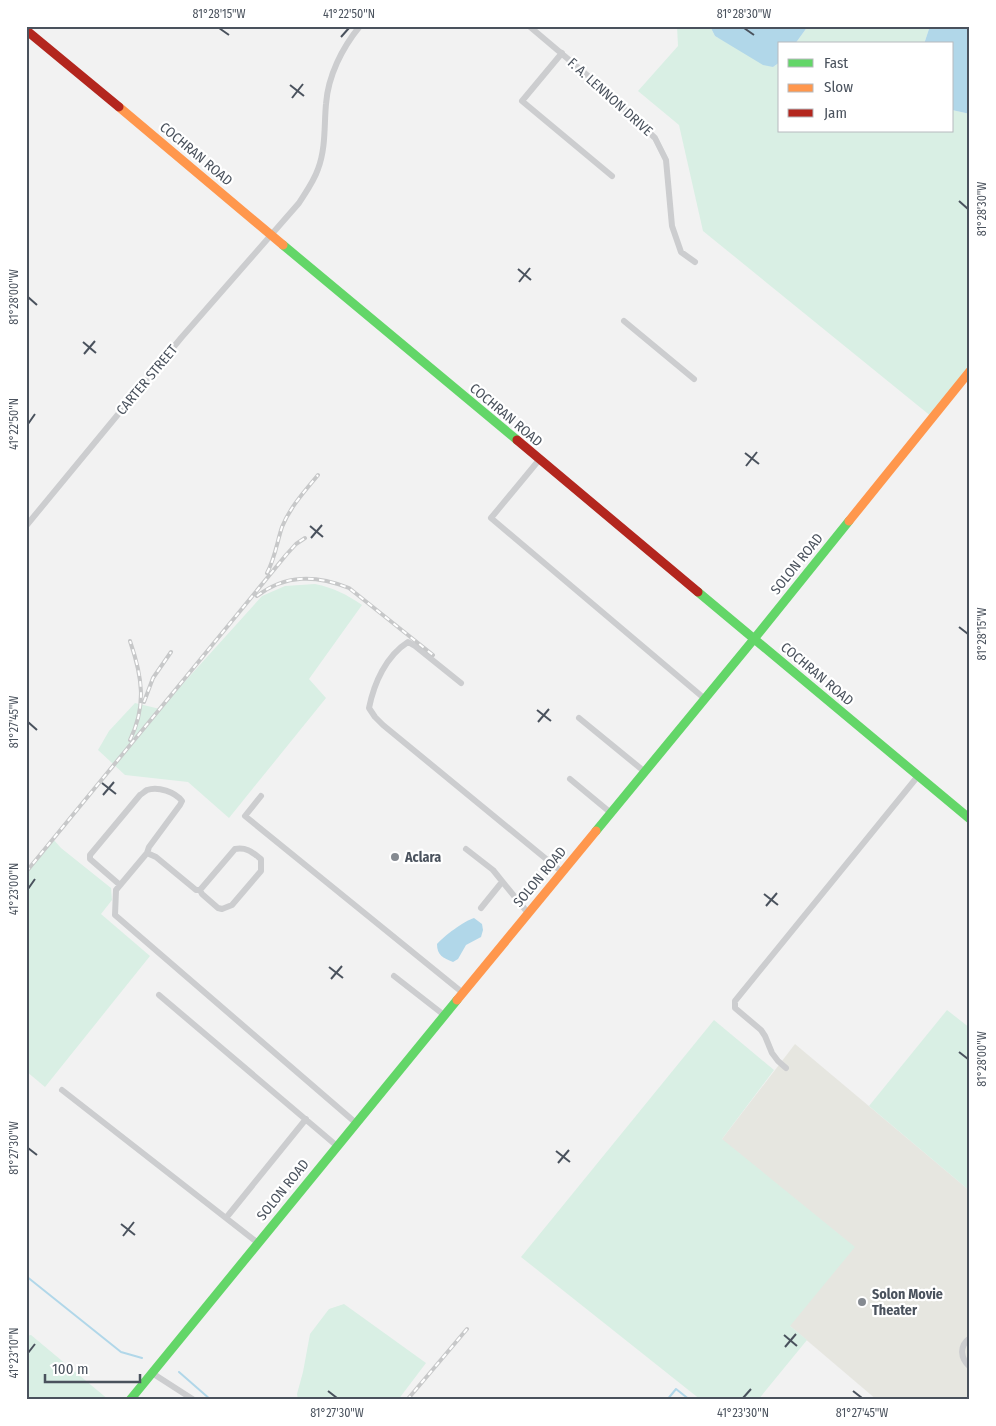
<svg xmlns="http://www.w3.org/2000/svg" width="996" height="1426" font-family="'Fira Sans Condensed',sans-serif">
<rect width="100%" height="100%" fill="#f2f2f2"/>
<path fill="#e6e6e0" d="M795 1044 970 1191V1400H877L790 1326 722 1139Z"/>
<path fill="#d9efe4" d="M677 26H710L715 36 773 67 780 62V131H952V110L970 114V371L932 417 703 231 679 125 638 91 678 46Z
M808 26H930L924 44H795Z
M315 584C334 588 346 594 362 605L309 679 326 698 229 818 188 782 125 775 98 750 109 731 135 703 160 709 262 596 285 586Z
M53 839 61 848 111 888 112 900 101 914 150 956 45 1087 26 1071V872Z
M947 1010 970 1028V1191L869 1106Z
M714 1020 774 1070 722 1139 855 1247 790 1326 807 1340 758 1400H701L521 1257Z
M344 1304 426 1363 398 1400H298L297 1394 303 1372 310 1334 329 1309Z
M31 1335 109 1400H26V1336Z"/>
<path fill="#b1d7e9" d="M710 26H808L795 44H780V62L773 67 763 65 715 36Z
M930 26H970V114L952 110V44H924Z
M474 918 482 924 483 930 481 937 466 945 458 959 453 962C443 958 437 955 437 944 444 936 464 921 474 918Z"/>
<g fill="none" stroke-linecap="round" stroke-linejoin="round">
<path stroke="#b1d7e9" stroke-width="2" d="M26 1276 121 1352 142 1358
M179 1372 211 1400
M667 1400 676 1389 690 1400"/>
<path stroke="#cccdcf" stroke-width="6" d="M529 26 600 86 655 138 666 160 672 226 681 252 695 262
M562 53 522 101 612 176
M624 321 694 379
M539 460 491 518 705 699
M26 526 181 338 299 203C306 192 314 181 318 169 326 148 324 125 326 104 328 76 342 48 360 26
M461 683 415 646 408 642C386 656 374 683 369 708L375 717 383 725 562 872
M579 718 645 772
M570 779 611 813
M261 796 245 816 463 993
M466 849 493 870 528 913
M120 885 90 859V855L140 795C142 794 145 791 147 790 158 786 175 792 182 801L180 805 149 847 147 853
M200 890 202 894 218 908 222 909 232 905 261 871V859C252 852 247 847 235 849L200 890H196L156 857 147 853 116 890 115 915 356 1123
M481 908 502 882
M394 976 444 1015
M159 995 337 1146
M786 1068 778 1061 772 1053 765 1036 761 1030 735 1008V1001L918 776
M62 1090 258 1243
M226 1218 306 1119
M970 1338C959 1346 960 1358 970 1367
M152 1373 194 1400"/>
<path stroke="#63d668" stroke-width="9" d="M283 245 517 440
M698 592 970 819
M596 831 754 639 849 521
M130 1400 457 1000"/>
<path stroke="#ff974d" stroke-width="9" d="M119 107 283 245
M849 521 970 371
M457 1000 596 831"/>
<path stroke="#b3261e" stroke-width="9" d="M26 30 119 107
M517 440 698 592"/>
<defs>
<path id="rail" d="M267 573C275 558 277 542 282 527 290 507 305 491 318 475
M257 596C286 574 316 575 349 588L433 655
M144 702 153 678 171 652
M130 740C147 705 142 676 130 641
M26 872 286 555 296 544 305 538
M407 1400 467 1329"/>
</defs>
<use href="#rail" stroke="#c7c8c9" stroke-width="4"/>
<use href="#rail" stroke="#fff" stroke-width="2" stroke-dasharray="5.5" stroke-linecap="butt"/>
</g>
<path fill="none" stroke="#4a525d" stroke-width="2" d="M219 28 229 35M744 28 754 35M341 37 349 28M290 85 304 96M292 98 303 84M959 201 968 209M518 269 531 280M519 282 530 268M28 297 37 305M83 342 96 353M84 354 95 341M28 424 35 414M745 453 759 464M746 466 757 452M310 526 323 537M311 538 322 525M959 627 968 634M537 710 551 721M28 722 37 730M538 722 549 709M102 783 116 794M103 795 114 782M28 889 35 879M764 894 778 905M766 906 777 893M329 967 343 978M331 979 342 966M959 1052 968 1059M28 1148 37 1155M556 1151 570 1162M558 1163 569 1150M121 1224 135 1235M123 1236 134 1222M784 1335 797 1346M785 1347 796 1334M28 1353 35 1344M328 1391 337 1398M853 1391 862 1398M743 1398 751 1389"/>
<g fill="#858a91" stroke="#fff" stroke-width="2">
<circle cx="395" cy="857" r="5"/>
<circle cx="862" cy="1302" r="5"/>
</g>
<g text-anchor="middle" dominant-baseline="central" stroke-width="4.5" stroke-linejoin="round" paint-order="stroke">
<g font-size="14" fill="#4a525d" stroke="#fff">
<text transform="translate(610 97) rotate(42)">F. A. LENNON DRIVE</text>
<text transform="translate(196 154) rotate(40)">COCHRAN ROAD</text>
<text transform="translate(147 380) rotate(-50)">CARTER STREET</text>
<text transform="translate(506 415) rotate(40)">COCHRAN ROAD</text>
<text transform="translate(797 564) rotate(-51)">SOLON ROAD</text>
<text transform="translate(817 674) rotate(40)">COCHRAN ROAD</text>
<text transform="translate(540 877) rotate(-50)">SOLON ROAD</text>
<text transform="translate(283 1190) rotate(-51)">SOLON ROAD</text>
</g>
<g font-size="14" font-weight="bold" fill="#4a525d" stroke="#fff" text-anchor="start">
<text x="405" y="857">Aclara</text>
<text x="872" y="1294">Solon Movie<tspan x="872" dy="16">Theater</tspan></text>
</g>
</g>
<rect width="996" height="1426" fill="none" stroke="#ffffff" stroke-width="55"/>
<rect x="778" y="42" width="175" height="90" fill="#ffffff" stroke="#b7babe"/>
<rect x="788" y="59" width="25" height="8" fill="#63d668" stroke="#b7babe"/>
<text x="824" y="68" font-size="15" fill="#4a525d">Fast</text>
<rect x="788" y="84" width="25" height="8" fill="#ff974d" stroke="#b7babe"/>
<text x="824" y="92" font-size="15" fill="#4a525d">Slow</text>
<rect x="788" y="109" width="25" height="8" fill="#b3261e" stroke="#b7babe"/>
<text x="824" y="118" font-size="15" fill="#4a525d">Jam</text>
<path d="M45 1374v8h95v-8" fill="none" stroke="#4a525d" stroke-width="2.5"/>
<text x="52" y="1374" font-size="15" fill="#4a525d" stroke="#ffffff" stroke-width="4" paint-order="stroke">100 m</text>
<rect x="28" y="28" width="940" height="1370" fill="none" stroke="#4a525d" stroke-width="2"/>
<g font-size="12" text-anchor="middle" fill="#4a525d">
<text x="219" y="18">81°28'15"W</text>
<text x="349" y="18">41°22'50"N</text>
<text x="744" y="18">81°28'30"W</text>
<text transform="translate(982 209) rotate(-90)" y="4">81°28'30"W</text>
<text transform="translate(14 297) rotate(-90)" y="4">81°28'00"W</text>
<text transform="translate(14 424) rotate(-90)" y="4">41°22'50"N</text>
<text transform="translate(982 634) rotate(-90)" y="4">81°28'15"W</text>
<text transform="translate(14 722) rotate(-90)" y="4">81°27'45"W</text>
<text transform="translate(14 889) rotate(-90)" y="4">41°23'00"N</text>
<text transform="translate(982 1059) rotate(-90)" y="4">81°28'00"W</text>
<text transform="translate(14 1148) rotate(-90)" y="4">81°27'30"W</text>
<text transform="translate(14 1353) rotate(-90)" y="4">41°23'10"N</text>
<text x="337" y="1417">81°27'30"W</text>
<text x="743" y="1417">41°23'30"N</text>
<text x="862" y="1417">81°27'45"W</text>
</g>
</svg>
